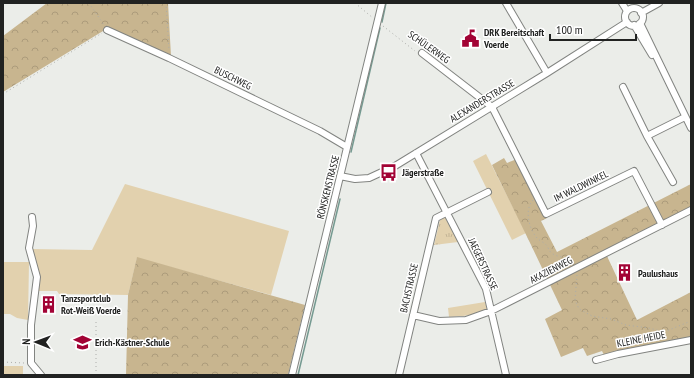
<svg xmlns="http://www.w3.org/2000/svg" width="694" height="378" font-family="'PT Sans Narrow',sans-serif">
<defs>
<pattern id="forest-crowns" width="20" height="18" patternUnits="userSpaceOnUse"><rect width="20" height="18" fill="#c8b58f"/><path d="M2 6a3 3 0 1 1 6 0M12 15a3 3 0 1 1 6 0" fill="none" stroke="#ac9b7b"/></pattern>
<pattern id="park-tufts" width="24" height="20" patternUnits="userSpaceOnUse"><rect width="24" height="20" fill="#e2d1ae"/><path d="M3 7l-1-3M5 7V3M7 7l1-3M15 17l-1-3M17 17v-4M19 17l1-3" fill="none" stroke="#c2b395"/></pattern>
</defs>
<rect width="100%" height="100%" fill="#ebede9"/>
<path fill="#e2d1ae" d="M486 154 526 233 512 240 473 161Z
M125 184 289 231 271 295 137 258 128 295 59 294 57 291H38L31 249 92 250Z
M3 262H29L28 320 17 318 10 314H3Z
M485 302 487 309C480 316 458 316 449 317L448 308Z
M3 366H23V375H3Z"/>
<path fill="url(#forest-crowns)" d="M47 3H168L171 56 108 28 3 92V36Z
M504 158 507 163 517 159 547 218 541 221 557 252 691 184V210L606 254 637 320 691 292V338L643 346 604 355 602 351 587 356 583 348 561 357 545 319 562 310 532 247 492 165Z
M137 257 305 305 288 375H126L128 295Z"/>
<path fill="url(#park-tufts)" d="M445 217 458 242 434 245 440 220Z"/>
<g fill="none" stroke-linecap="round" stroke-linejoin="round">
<path stroke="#759a91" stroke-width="1.5" d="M382 22 386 3
M351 152 380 28
M298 375 340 199"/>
<defs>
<path id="minor" d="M506 3 547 73
M622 3 627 11
M625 17a9 9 0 1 1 18 0a9 9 0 1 1-18 0Z
M641 13 659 3
M640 23 691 128
M634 25 652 55
M107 30 169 58 320 131 347 147
M422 53 492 107 546 214 634 171 662 225
M623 87 647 136 673 182
M647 136 685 117
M416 153 486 289 506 375
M340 176 355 179 369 178 395 166 547 73 627 22
M32 217 33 226 29 248 37 277 31 325V363L41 375
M413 315 439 321 466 320 491 311 691 210
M596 360 618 354 691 340
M292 375 382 3
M399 375 436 218 488 192"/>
</defs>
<use href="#minor" stroke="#828481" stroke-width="8"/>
<path stroke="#acadaa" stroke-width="1" stroke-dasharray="1 3" stroke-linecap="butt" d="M89 3 104 25
M166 3 169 50
M355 3 373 18
M383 26 415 51
M3 94 102 33
M533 200C524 210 529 229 537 238 540 241 545 243 547 246 549 249 550 253 553 254 559 258 569 256 573 263
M577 275 575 300 579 309 592 316 611 319 626 325 649 328 664 332 691 321
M664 332 666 339
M3 362 24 363
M96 375V319"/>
<use href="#minor" stroke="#fff" stroke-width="6"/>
</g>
<defs>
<symbol id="civic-bare" viewBox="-9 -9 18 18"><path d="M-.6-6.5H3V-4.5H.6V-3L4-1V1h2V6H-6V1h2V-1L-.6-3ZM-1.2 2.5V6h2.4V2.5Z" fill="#a20335" stroke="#fff" stroke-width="2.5" paint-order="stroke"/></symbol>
<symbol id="bus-bare" viewBox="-9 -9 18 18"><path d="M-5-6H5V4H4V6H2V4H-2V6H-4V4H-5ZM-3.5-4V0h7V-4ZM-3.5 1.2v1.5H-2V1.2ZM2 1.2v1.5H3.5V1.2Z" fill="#a20335" stroke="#fff" stroke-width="2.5" paint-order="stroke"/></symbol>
<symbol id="building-bare" viewBox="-9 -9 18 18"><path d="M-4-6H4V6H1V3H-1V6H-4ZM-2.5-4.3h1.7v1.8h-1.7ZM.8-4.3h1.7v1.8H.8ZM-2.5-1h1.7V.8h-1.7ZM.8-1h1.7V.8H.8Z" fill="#a20335" stroke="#fff" stroke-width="2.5" paint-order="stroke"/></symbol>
<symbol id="school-bare" viewBox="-9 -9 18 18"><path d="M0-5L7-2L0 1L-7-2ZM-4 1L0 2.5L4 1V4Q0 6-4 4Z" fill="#a20335" stroke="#fff" stroke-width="2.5" paint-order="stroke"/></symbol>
</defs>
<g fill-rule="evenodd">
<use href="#civic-bare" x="458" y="26" width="25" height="25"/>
<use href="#bus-bare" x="376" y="160" width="25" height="25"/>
<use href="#building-bare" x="612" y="260" width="25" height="25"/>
<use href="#building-bare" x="36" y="292" width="25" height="25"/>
<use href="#school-bare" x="70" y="330" width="25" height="25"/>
</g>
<g text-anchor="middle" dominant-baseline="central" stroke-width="3" stroke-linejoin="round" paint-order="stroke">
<g font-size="10" font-weight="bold" fill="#212221" stroke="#fff" text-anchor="start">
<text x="484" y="32">DRK Bereitschaft<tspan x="484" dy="12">Voerde</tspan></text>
<text x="402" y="172">Jägerstraße</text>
<text x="638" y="273">Paulushaus</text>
<text x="61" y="298">Tanzsportclub<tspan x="61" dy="12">Rot-Weiß Voerde</tspan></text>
<text x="95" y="342">Erich-Kästner-Schule</text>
</g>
<g font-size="10" fill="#212221" stroke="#fff">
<text transform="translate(429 47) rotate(35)">SCHÜLERWEG</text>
<text transform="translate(233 78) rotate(26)">BUSCHWEG</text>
<text transform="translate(482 101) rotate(-31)">ALEXANDERSTRASSE</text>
<text transform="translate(581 186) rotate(-26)">IM WALDWINKEL</text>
<text transform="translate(328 187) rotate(-76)">RÖNSKENSTRASSE</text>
<text transform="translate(483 264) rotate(65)">JAEGERSTRASSE</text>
<text transform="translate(551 270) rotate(-27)">AKAZIENWEG</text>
<text transform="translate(409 288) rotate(-77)">BACHSTRASSE</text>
<text transform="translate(641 339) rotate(-11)">KLEINE HEIDE</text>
</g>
</g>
<rect width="694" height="378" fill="none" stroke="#212221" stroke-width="8"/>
<g transform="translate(36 342) rotate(271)" stroke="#ffffff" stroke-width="3" paint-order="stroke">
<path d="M0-3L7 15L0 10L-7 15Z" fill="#212221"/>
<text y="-6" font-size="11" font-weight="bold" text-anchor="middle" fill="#212221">N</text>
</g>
<path d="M550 34v6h86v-6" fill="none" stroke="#212221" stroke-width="2"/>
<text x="556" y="34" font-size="12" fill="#212221" stroke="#ffffff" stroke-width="3" paint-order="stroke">100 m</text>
</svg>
